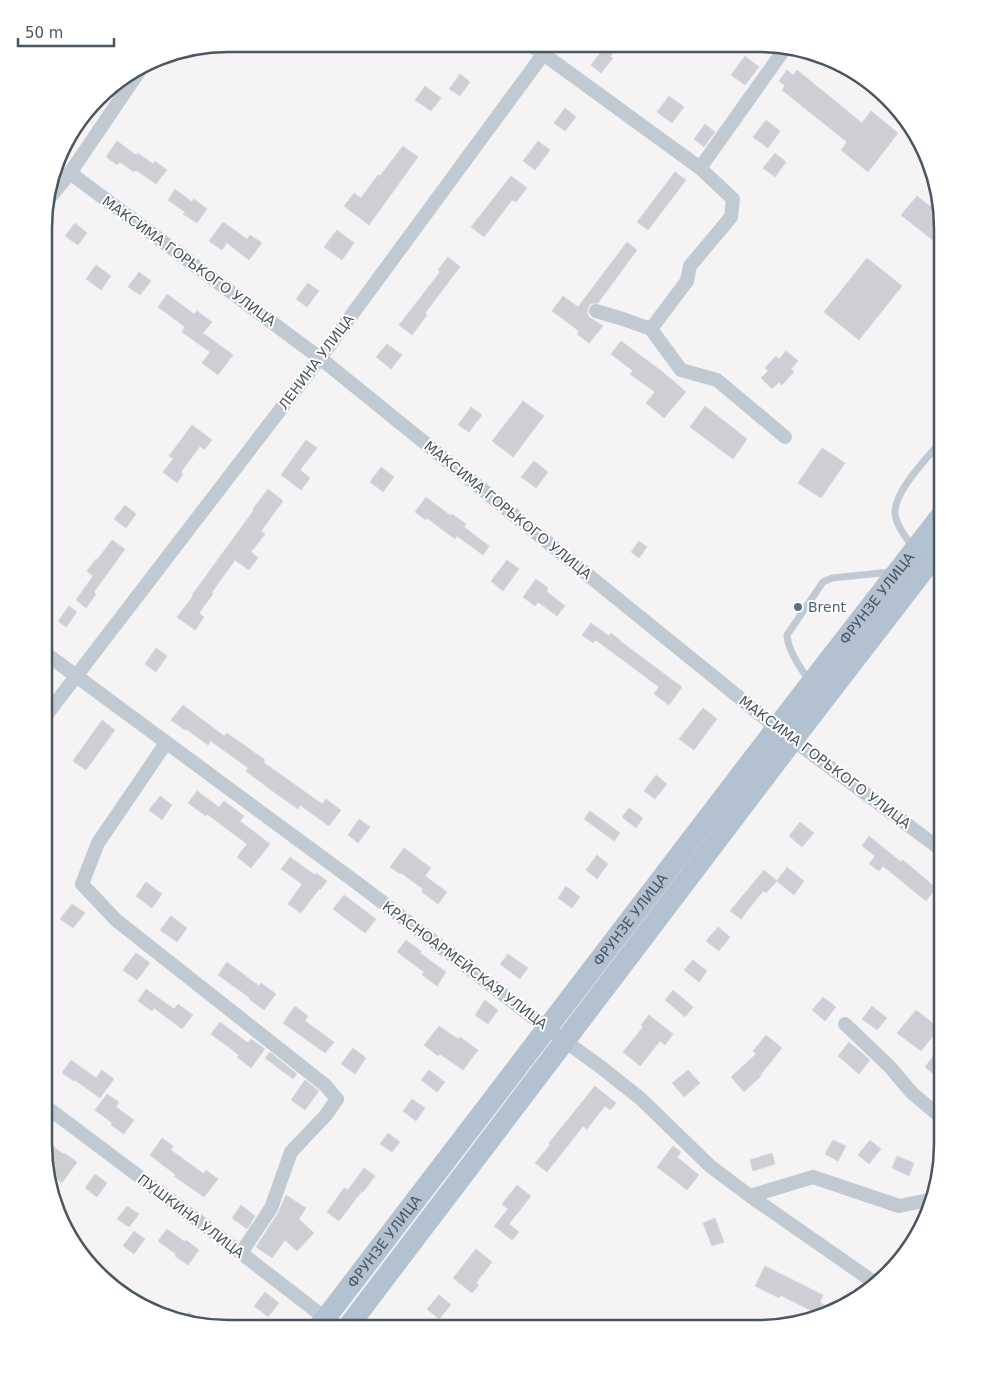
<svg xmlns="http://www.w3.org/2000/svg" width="987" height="1373" font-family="'DejaVu Sans',sans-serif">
<rect width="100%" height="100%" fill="#f5f3f3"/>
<path fill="#cdcfd5" stroke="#d7d9de" d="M606 45H619L610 57 613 58 601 73 591 65Z
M745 56 759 67 745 85 731 75Z
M787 70 793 75 797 70 862 123 871 111 898 133 868 172 841 150 847 142 782 90 785 86 779 81Z
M460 74 470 82 460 96 449 89Z
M425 86 441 98 431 111 415 100Z
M669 96 684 107 672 123 657 112Z
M565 108 576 117 565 131 554 123Z
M766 120 780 131 768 148 753 137Z
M705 124 715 132 704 147 694 139Z
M117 141 136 155 138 153 153 164 155 161 167 170 156 184 136 170 134 172 120 162 117 165 106 157Z
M538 141 550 150 535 170 523 161Z
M403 146 418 157 369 225 344 206 354 193 361 198 378 175 380 176Z
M775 153 786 162 775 177 763 168Z
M675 172 686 180 648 230 637 222Z
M511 176 527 188 516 202 512 200 484 237 471 227Z
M175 189 192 202 194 199 207 209 197 223 183 214 185 212 168 200Z
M917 196 940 214 943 229V240L939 245 901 215Z
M223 222 247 239 250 235 262 243 249 260 227 243 222 250 209 241Z
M75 223 87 233 78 245 65 236Z
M337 230 354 243 342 260 324 247Z
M627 242 637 250 598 303 590 304 588 308 587 313 589 317 603 326 589 343 577 334 579 331 552 311 563 296 578 307Z
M448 257 460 267 425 313 427 315 412 335 399 325 440 272 438 270Z
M867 258 902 286 859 340 824 312Z
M96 265 111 276 101 290 86 279Z
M139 272 151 281 140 295 128 287Z
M308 283 319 291 307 307 296 299Z
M167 294 194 314 197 311 212 322 203 333 233 355 218 375 202 363 210 352 182 332 185 327 158 307Z
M621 341 664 373 686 392 664 418 646 403 655 392 630 374 633 371 611 354Z
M387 344 402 355 391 369 376 357Z
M786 351 798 361 791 369 794 372 782 385 779 382 772 389 761 378 768 371 765 368 776 356 779 359Z
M523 401 544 416 513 457 492 441Z
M705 406 747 439 733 459 690 427Z
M471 407 482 415 469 432 458 425Z
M192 425 212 440 204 450 200 446 181 472 183 474 177 483 163 472 173 459 169 456Z
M306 440 317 448 300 470 310 478 301 490 281 475Z
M822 448 845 463 821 498 798 483Z
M534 461 548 472 536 488 521 477Z
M381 467 394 477 383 492 370 482Z
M268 489 283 501 261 531 265 534 251 552 258 558 249 570 235 560 212 592 213 594 199 613 204 617 195 630 177 617 193 596 192 595 254 510 253 509Z
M426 497 451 516 452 514 466 524 464 527 489 546 483 555 457 536 455 539 427 518 426 520 415 512Z
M125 505 136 514 126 528 114 519Z
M112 540 125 549 94 592 96 594 86 608 76 600 93 576 87 571 96 559 97 560Z
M639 541 647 547 639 558 631 552Z
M507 560 519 569 503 591 491 581Z
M536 579 548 588 546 591 565 606 557 616 538 602 535 606 523 597Z
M69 606 77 612 66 627 58 621Z
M591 623 609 636 611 633 620 640V641L682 687 669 705 654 694 659 687 596 640 593 643 582 635Z
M156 648 167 656 156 672 145 664Z
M183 705 224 736 227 733 265 760 263 762 322 804 326 799 341 810 329 826 300 805 298 809 271 790 246 771 248 768 211 741 208 745 186 729 185 730 171 720Z
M703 708 717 719 694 750 679 739Z
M102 720 115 730 86 770 73 761Z
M656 775 667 784 655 799 644 791Z
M197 791 219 807 224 801 244 816 240 821 270 844 251 868 237 857 247 844 207 814 206 816 188 803Z
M160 796 172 805 162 820 149 810Z
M629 808 643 818 636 828 622 817Z
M590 811 620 833 614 841 584 819Z
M359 819 370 827 358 843 348 835Z
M800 822 814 833 802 847 789 836Z
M869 836 901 862 903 860 936 888 926 901 883 866 879 871 869 864 875 856 862 846Z
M404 848 431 868 425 876 447 892 438 904 422 892 423 889 401 873 400 874 390 867Z
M597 855 608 864 597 879 586 870Z
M290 857 315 875 316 873 327 881 320 890 319 889 301 913 288 904 302 884 281 869Z
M787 867 804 881 794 895 777 881Z
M764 870 777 881 766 893 763 891 741 919 730 911Z
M146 882 162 894 152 908 136 896Z
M566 886 580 897 572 908 558 898Z
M344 895 376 919 365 933 333 909Z
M72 904 85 913 73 928 60 919Z
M171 916 187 928 177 942 160 930Z
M718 927 730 937 719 951 706 941Z
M406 940 421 951 420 953 446 972 437 986 422 975 424 972 397 952Z
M136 953 150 963 137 980 123 970Z
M508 954 528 968 520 979 500 964Z
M693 960 707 971 699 982 684 970Z
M227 962 259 986 261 983 276 994 264 1010 249 999 250 998 218 975Z
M146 989 174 1009 178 1004 193 1015 182 1029 154 1008 152 1011 138 1001Z
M673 990 693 1007 685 1017 665 1000Z
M823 997 836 1007 825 1021 812 1010Z
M485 1000 498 1010 488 1024 475 1015Z
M295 1006 308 1016 305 1021 334 1042 325 1053 283 1023Z
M872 1006 887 1018 877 1030 862 1019Z
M916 1010 939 1028 921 1051 897 1033Z
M649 1015 673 1034 665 1045 660 1041 640 1066 623 1052 643 1027 641 1025Z
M220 1022 248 1043 251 1039 265 1049 251 1068 237 1057 239 1055 211 1034Z
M439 1026 458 1039 460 1037 478 1050 463 1070 440 1054 438 1056 424 1045Z
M766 1035 782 1048 761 1074 762 1075 744 1092 731 1077 756 1054 753 1051Z
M849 1042 870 1060 859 1074 838 1056Z
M353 1048 366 1058 355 1074 341 1064Z
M270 1052 297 1074 293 1079 265 1058Z
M934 1055 943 1061V1072L938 1078 925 1067Z
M71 1060 96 1078 102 1070 114 1079 100 1098 75 1080 74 1081 62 1073Z
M429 1070 445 1082 437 1092 421 1080Z
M688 1070 700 1083 684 1097 672 1083Z
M305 1080 319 1091 305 1110 291 1100Z
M595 1086 616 1103 610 1110 605 1106 587 1129 583 1126 547 1172 535 1163 550 1145 549 1143Z
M107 1094 119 1102 116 1107 134 1120 124 1134 111 1125 112 1123 95 1110Z
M412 1099 425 1108 416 1121 403 1111Z
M388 1133 400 1142 392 1152 380 1144Z
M162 1138 173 1146 171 1150 204 1174 206 1170 218 1179 204 1197 174 1176 176 1175 150 1155Z
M833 1140 846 1146 838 1161 825 1154Z
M870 1140 881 1149 869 1164 858 1155Z
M50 1144 63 1154 64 1153 77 1162 62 1183 51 1175 50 1172 56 1165 47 1159 45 1151Z
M673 1146 681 1152 677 1157 699 1175 687 1190 657 1167Z
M772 1153 775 1164 753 1171 750 1160Z
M897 1156 914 1163 909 1176 892 1168Z
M364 1168 375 1176 363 1192 362 1191 339 1221 327 1212 344 1188 348 1190Z
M95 1174 107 1183 97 1197 85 1188Z
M517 1185 531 1196 509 1224 519 1232 512 1240 494 1226 508 1209 502 1204Z
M286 1195 306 1208 299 1219 314 1233 297 1251 285 1240 272 1258 256 1247 278 1213Z
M241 1205 255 1216 247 1229 232 1218Z
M127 1206 139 1214 129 1227 117 1219Z
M715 1218 724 1242 712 1246 703 1223Z
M167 1229 185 1242 186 1240 199 1250 188 1265 175 1256 176 1254 158 1241Z
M134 1231 145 1239 134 1254 123 1246Z
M476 1249 492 1262 476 1283 479 1285 472 1293 453 1278Z
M765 1266 823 1295 820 1302 833 1312 820 1315 780 1295 779 1298 755 1286Z
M265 1292 279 1303 268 1317 254 1306Z
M439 1295 451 1305 439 1319 427 1309Z
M189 1312 209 1328 181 1321Z"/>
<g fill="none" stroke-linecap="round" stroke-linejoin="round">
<path stroke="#c1cad2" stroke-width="7" d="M913 548C907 538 896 526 895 513 894 491 929 456 943 439
M808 680C800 666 788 651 787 635L823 582 832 578 891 572"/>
<path stroke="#c1cad2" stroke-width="14" d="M531 45 700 168 733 199 731 217 690 266 687 281 651 329 623 319 596 311
M700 168 786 47
M70 173 320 358 777 728 943 851
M46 202 70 173 140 70
M651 329 681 370 717 380 785 437
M45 653 361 886 547 1028 602 1068 641 1099 710 1166 750 1196 878 1285
M44 718 320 358 550 45
M166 743 98 843 82 884 116 920 325 1085 337 1099 326 1115 291 1152 271 1208 241 1253
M845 1024 890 1067 912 1093 943 1119
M44 1105 241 1253 338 1328
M750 1196 813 1177 899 1206 934 1199"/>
<g stroke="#b3c2d1" stroke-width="21">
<path id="s1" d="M318 1328 810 684 943 513"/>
<path d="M347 1328 793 740 943 545"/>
</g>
</g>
<circle fill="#5c6f8a" stroke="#fff" stroke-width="2" cx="798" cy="607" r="5"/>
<g text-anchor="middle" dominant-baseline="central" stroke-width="4" stroke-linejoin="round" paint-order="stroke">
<g font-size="14" fill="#4a5661" stroke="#fff">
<text transform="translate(189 261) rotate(36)">МАКСИМА ГОРЬКОГО УЛИЦА</text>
<text transform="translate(316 362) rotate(-53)">ЛЕНИНА УЛИЦА</text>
<text transform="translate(508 510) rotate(39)">МАКСИМА ГОРЬКОГО УЛИЦА</text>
<text stroke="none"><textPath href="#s1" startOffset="919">ФРУНЗЕ УЛИЦА</textPath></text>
<text transform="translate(825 762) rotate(37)">МАКСИМА ГОРЬКОГО УЛИЦА</text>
<text stroke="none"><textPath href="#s1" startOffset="514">ФРУНЗЕ УЛИЦА</textPath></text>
<text transform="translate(465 965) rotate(37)">КРАСНОАРМЕЙСКАЯ УЛИЦА</text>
<text transform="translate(191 1216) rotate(37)">ПУШКИНА УЛИЦА</text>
<text stroke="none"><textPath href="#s1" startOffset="109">ФРУНЗЕ УЛИЦА</textPath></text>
</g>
<g font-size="14" fill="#4e5e75" stroke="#fff" text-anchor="start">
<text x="808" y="607">Brent</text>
</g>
</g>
<path d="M0 0H987V1373H0ZM228 52H758A176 176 0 0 1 934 228V1144A176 176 0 0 1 758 1320H228A176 176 0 0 1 52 1144V228A176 176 0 0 1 228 52Z" fill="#fff" fill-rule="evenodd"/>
<path fill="none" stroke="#4a5661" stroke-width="2.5" d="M228 52H758A176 176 0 0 1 934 228V1144A176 176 0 0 1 758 1320H228A176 176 0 0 1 52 1144V228A176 176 0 0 1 228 52Z"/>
<path d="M18 38v8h96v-8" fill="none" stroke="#4a5661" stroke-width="2.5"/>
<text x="25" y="38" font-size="15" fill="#4a5661" stroke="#ffffff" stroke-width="4" paint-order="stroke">50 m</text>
</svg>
